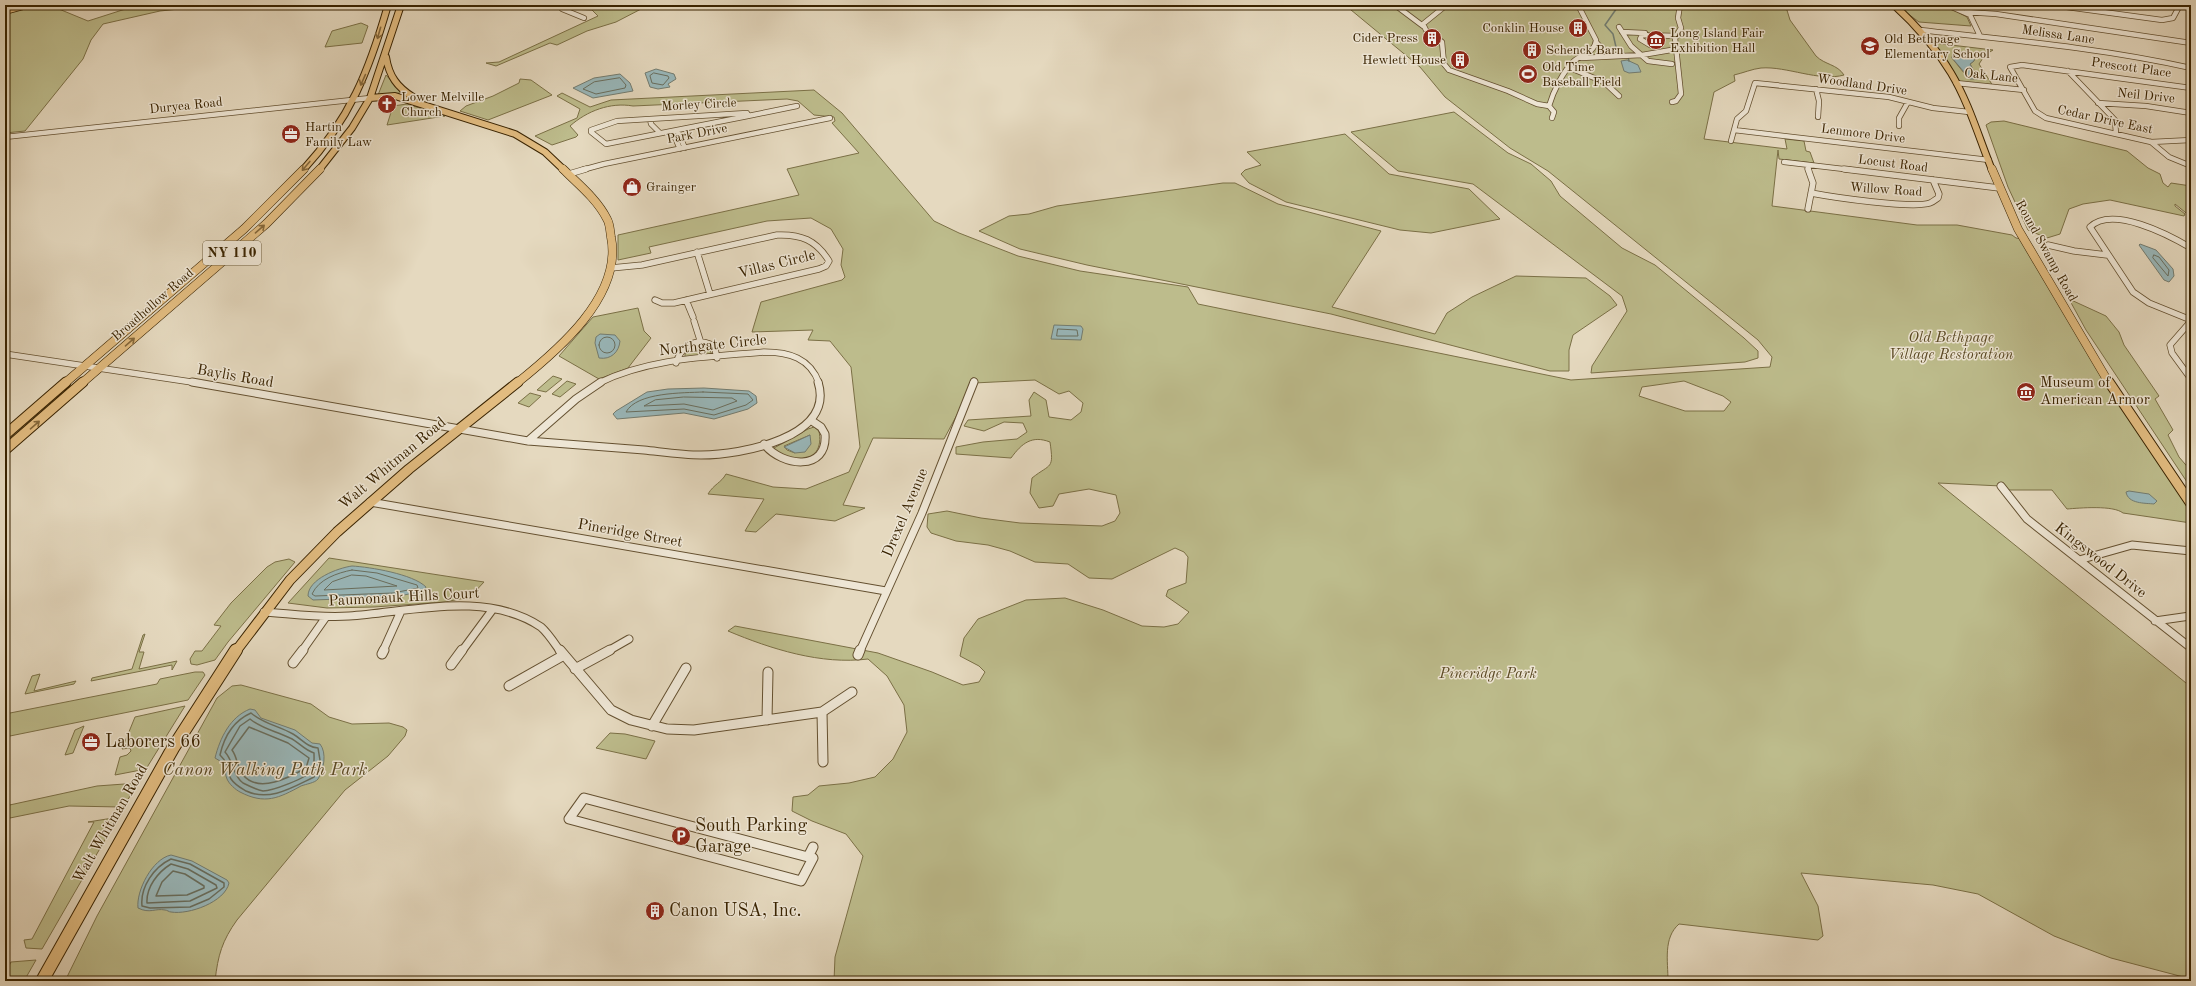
<svg xmlns="http://www.w3.org/2000/svg" width="2196" height="986" font-family="'Old Standard TT',serif">
<rect width="100%" height="100%" fill="#e5d9bf"/>
<filter id="stains"><feTurbulence type="fractalNoise" baseFrequency=".005" numOctaves="4"/><feColorMatrix values="0 0 0 0 .2 0 0 0 0 .09 0 0 0 0 .02 0 0 0 .5 -.17"/></filter>
<radialGradient id="worn" r=".72"><stop offset=".6" stop-color="#630" stop-opacity="0"/><stop offset="1" stop-color="#630" stop-opacity=".3"/></radialGradient>
<path fill="#bdbc8c" stroke="#7b7046" fill-rule="evenodd" d="M33 5H53L54 7 88 21 138 5H162L168 8 176 5H217L160 11 103 24 91 40 83 59 25 131 5 133V12Z
M566 5H675L643 8 616 22 587 31 557 45 550 43 496 66 486 63 499 62 598 16 592 10 569 9Z
M1345 5H1783L1786 7 1790 20 1816 56C1825 65 1837 64 1844 75 1819 82 1787 66 1761 68 1752 69 1743 73 1734 75L1735 81 1714 92 1704 139 1787 149 1785 139 1804 141 1806 151 1810 152 1814 163 1779 159 1778 150 1772 206 1917 225H1957L2012 235 2016 238 2023 239 2175 488 2191 508V523L2123 513C2113 505 2080 508 2067 509L2052 490H2004L2001 486 1938 483 2191 687V979L2111 958 2054 936 1978 894 1933 885 1801 873 1818 906 1823 936 1818 940 1679 924C1663 938 1668 961 1668 981H834L835 957 863 856 846 834 812 821 792 811 793 797 808 795 819 786 849 783 875 777 893 759 907 732 904 705 887 676 868 659C821 665 771 649 728 631L735 626 878 653 932 672 963 685 979 682 985 672 979 666 960 656 964 638 978 619 1026 600 1065 598 1103 610 1142 626 1164 627 1178 624 1189 612 1166 596 1168 590 1186 583 1188 557 1184 552 1175 548 1112 579 1089 578 1068 564 1035 562 1010 551 988 545 956 541 931 533 927 527 928 514 947 511 981 518 1020 523 1102 526 1115 521 1120 513 1116 495 1089 489 1059 494 1053 506 1039 508 1030 493 1032 478C1051 463 1054 470 1050 442 1032 435 1022 443 1011 458L956 454V447L983 442 1017 439 1027 432 1023 423 1004 422 984 431 964 426 968 420 1031 416 1029 400 1034 392 1046 400 1049 417 1071 420 1081 412 1083 403 1069 391 1059 394 1035 380 974 383 944 439 873 438 843 505 865 508 835 521 776 514 756 532 745 531 764 499 708 494C714 484 721 483 726 474L773 487 806 489 849 472 860 447 851 367 830 341 808 340 813 330 752 332 761 302 842 280 845 277 841 265 843 249 831 229 811 218 767 221 649 247 651 253 618 260V235L799 195 787 169 859 153 832 123 835 121 834 117 814 115 798 101 787 99 633 106C610 102 587 111 570 126L578 135 576 137 552 145 535 136 577 118 580 109 557 96 562 93 590 107 611 100 814 90 842 113 934 221 959 233 1018 256 1080 271 1188 287 1198 304 1571 380 1770 367 1772 357 1758 340 1548 171 1510 148 1445 97 1420 67ZM1684 381 1723 396 1731 402 1724 411H1685L1639 396 1642 387Z
M1896 5H1944L1967 17 1971 26 1919 22Z
M361 23 368 26 362 43 325 47 332 31Z
M1934 43 1993 50 1985 55 1979 64 1993 86 1958 81ZM1963 52H1972L1974 61 1970 64 1978 79 1964 73 1952 58 1953 54Z
M386 75 401 92 400 93 378 95Z
M520 79 531 80 552 95 488 120 460 111 466 106 493 96 519 83Z
M407 104 445 116 387 125 393 106Z
M1454 112 1508 153 1531 164 1551 181 1560 196 1622 248 1655 265 1744 338 1758 351V358L1745 362 1591 373 1592 366 1627 311 1622 296 1473 184 1398 171 1351 132Z
M2004 121 2127 151 2148 168 2160 174 2163 183 2168 187 2171 183 2191 186V217L2175 204V206L2185 214 2184 216 2110 200 2083 204 2069 209 2060 234 2047 238 2028 230 2008 187 1986 125 1991 122Z
M1345 134 1389 174 1469 189 1500 219 1431 233 1400 230 1286 202 1249 183 1241 174 1245 170 1261 165 1247 152Z
M1223 183H1235L1278 204 1381 231 1332 307 1435 334 1447 313 1472 297 1516 276 1586 278 1610 296 1617 305 1573 335 1569 350V371H1550L1331 314 1087 265 1020 249 979 231 1009 216 1029 214 1057 206Z
M2069 299 2106 316 2119 332 2124 345 2159 396 2155 399 2173 430 2168 435 2179 457 2191 471V488L2086 330Z
M638 308 644 331 651 338 628 368 599 379 559 356 593 317Z
M695 345H704L711 352V354L685 358V354Z
M553 376 562 379 546 392 537 390Z
M567 381 576 384 560 397 552 394Z
M530 393 541 396 529 407 518 403Z
M814 427 819 431C822 446 817 462 793 458 785 456 779 454 774 448L808 429ZM810 435 795 453 787 450 784 446Z
M329 558 484 582 470 597 445 602 374 607 327 608 288 603Z
M289 559 295 562 228 642 215 660 197 665 191 664 190 659 195 651H202L221 626 214 625 231 603 267 567 275 562Z
M145 634 139 652H144L139 669 177 661 172 670V665L91 681 92 678 132 669 143 635Z
M195 672H203L205 675 188 700 5 737V714L157 684 160 679Z
M40 674 34 691 76 681 74 684 25 694 32 676Z
M241 685 311 704 329 717 352 724 389 723 403 727 407 730 405 736 388 756 345 790 237 920C222 941 218 955 215 981H65L97 916 217 698 232 686Z
M185 706 146 769 115 775 120 757 127 755 131 751 130 748 122 749 135 717Z
M84 726 73 753 65 755 75 730Z
M610 733 625 734 655 741 646 759 596 748Z
M138 783 124 806 121 807 69 806 5 819V806L97 786Z
M113 818 117 819 42 949 26 948 24 940 32 939 94 822H88Z
M36 960 24 981H5V973L11 962Z"/>
<path fill="#99b8bb" stroke="#737c70" d="M1963 52H1972L1975 55 1974 61 1970 64 1978 79H1970L1952 58 1953 54Z
M1627 60 1638 65 1641 72 1629 73 1624 71 1621 61Z
M656 69 674 74 676 79 668 84 670 87 658 89 650 87 645 73Z
M620 74 630 83 633 91 593 98 573 88 594 78Z
M2140 244 2156 250 2173 269 2174 276 2169 282 2164 280 2139 245Z
M1054 325 1081 326 1083 329 1081 340 1051 339Z
M600 334 615 335 620 341C619 352 611 360 599 358L595 343 596 337Z
M704 388 749 391 756 396 757 403 748 409 714 419 684 413 617 419 613 414 616 411 647 392 668 389Z
M810 435 811 444 805 452 795 453 784 447Z
M2129 491 2149 494 2157 501 2154 504C2145 503 2128 504 2126 492Z
M352 566C370 567 413 574 426 587L424 591 394 597 313 600 308 596C308 579 338 568 352 566Z
M250 709 255 710 261 718 295 730 312 743 320 744C327 753 324 769 318 779 315 783 306 784 301 786 279 798 265 805 240 792 236 790 229 784 227 779 225 775 225 769 225 764L215 758C220 738 230 717 250 709Z
M171 855 192 861 227 880 229 883C225 902 189 915 171 912 169 912 167 910 165 910 155 908 150 914 138 908 136 891 152 859 171 855Z"/>
<g fill="none" stroke-linecap="round" stroke-linejoin="round">
<path stroke="#696e5e" stroke-width="1" d="M654 73 668 76 669 78 663 85 652 83 650 76Z
M620 78 626 85 625 88 596 94 583 89 594 82Z
M2154 255 2159 257 2169 270 2168 276 2153 258Z
M1058 329 1077 330 1078 336H1057Z
M599 345a8 8 0 1 1 16 0a8 8 0 1 1-16 0Z
M703 392 748 394 753 400 746 405 714 415 684 409 626 412C637 392 683 393 703 392Z
M684 397 732 398 737 401 713 410 684 404 644 406 655 400Z
M352 570 377 573 417 585 418 588 393 593 315 596 312 594C319 579 337 573 352 570Z
M352 575 366 576 397 586 324 590 332 582Z"/>
<path stroke="#696e5e" stroke-width="1.5" d="M251 713C264 724 279 726 293 734 303 740 307 747 318 748L320 760 314 777C293 787 270 802 246 791 241 788 235 785 231 779 225 770 232 767 220 755 224 737 233 721 251 713Z
M250 719C262 729 276 731 290 738 299 742 304 750 314 753 314 760 315 765 311 771 307 778 272 791 263 791 257 790 249 786 243 783 233 776 234 762 225 752L240 726Z
M249 727 288 743 309 758 306 768C290 777 259 794 243 775 237 769 238 758 232 750Z
M171 859 190 864 224 883V887L209 899 190 907 150 908 142 906C140 887 154 867 171 859Z
M171 864 188 869 216 885 217 888 190 901 147 903C146 887 158 872 171 864Z
M173 871 185 874 204 886V888L187 895 156 896 162 882Z"/>
<path stroke="#737c70" stroke-width="1.5" d="M1619 5 1605 25 1613 34 1616 47 1628 57 1629 61"/>
<defs>
<path id="minor-far3" d="M561 5 562 9 584 18
M1395 5 1423 26
M1472 5 1444 7 1423 24 1426 30 1442 42 1444 64 1449 70 1508 91 1537 104 1549 106
M1502 5H1578
M1947 5 1970 15 1980 36
M2052 5 2162 20 2173 18 2180 5
M2187 5 2191 6
M1966 12 1996 14 2191 43
M1619 27 1631 46 1648 61 1672 64
M1920 30C2010 40 2102 48 2191 68
M1622 32 1645 33
M1596 42 1602 49 1615 55
M1650 45 1640 39 1642 35 1677 36
M1581 58 1642 55 1677 49
M1570 68 1604 82 1619 96
M2068 71 2115 120 2116 134
M1956 83 2024 90
M2191 88 2022 65 2010 67 2035 111 2046 118 2151 142 2191 140
M1816 89 1819 101 1818 117
M1672 102 1676 101 1681 94 1675 38 1681 28 1678 18 1680 5
M2098 103 2146 106 2191 113
M747 113 748 116 606 144 591 132V130L617 121Z
M748 116 797 106
M1552 118 1554 112 1549 106C1553 92 1563 71 1574 61 1582 54 1595 53 1596 40L1578 5
M650 119 651 124 660 133
M1899 126V118L1908 102
M677 130 685 148
M1734 130 1989 160
M672 131 680 149
M5 137 370 98
M1731 141 1737 119 1746 111 1755 83 1889 97 1933 108 1969 112
M2151 142 2169 157 2191 166
M1784 162 1852 170
M1807 165 1809 170
M582 170 604 164 830 118"/>
<path id="minor-far2" d="M1844 169 1999 188
M569 174 586 169
M1811 193C1832 197 1912 209 1930 203 1933 202 1936 199 1938 198L1939 194 1933 180
M1808 209 1813 183 1808 169
M2048 245 2074 251 2107 255
M2191 248C2169 235 2112 205 2090 227L2133 292 2149 303 2191 320
M697 252 710 294
M611 268 642 265 777 235C801 234 816 240 829 261L826 266 819 269 674 303H662L655 300
M686 300 693 317
M694 321 700 340
M2191 321 2170 345 2172 353 2191 379
M5 354 198 383
M676 363C681 347 694 338 710 344L715 349 717 358
M599 383C649 358 709 357 764 352 789 352 810 358 819 383
M973 383 974 381"/>
<path id="minor-far1" d="M192 382 528 441
M528 441C567 444 605 447 644 450 663 452 682 455 701 455 740 455 836 438 818 382
M528 441 576 399 601 382
M764 444C782 467 828 472 825 434L821 427 812 421
M2001 486 2027 519 2191 648
M370 502 886 591
M2079 560 2132 545 2191 551
M264 612C293 614 320 618 349 616 410 612 486 590 541 627 548 633 555 644 560 651
M2155 621 2190 616
M302 651 326 617
M383 651 401 611
M462 651 493 609
M608 651 629 639
M860 651 922 513 974 382"/>
<path id="minor" d="M560 650 611 710 631 720 667 729 694 730 822 712 852 692
M382 654 384 650
M858 655 860 650
M293 663 303 650
M451 665 462 650
M575 669 610 650
M509 686 564 655
M822 712 823 762
M767 720 768 672
M652 726 686 668
M584 798 808 857 813 858 801 881 569 819Z
M808 857 813 847"/>
<path id="major-far3" d="M1894 5C1916 25 1936 48 1951 73 1969 103 1979 138 1992 170
M5 11 27 5
M386 57C389 76 397 87 413 97
M370 98 395 96 515 134 545 152 564 170
M303 170C350 119 369 71 388 5
M319 170 352 128 370 98 401 5"/>
<path id="major-far2" d="M1992 169 2018 229 2109 383
M65 383 244 229 304 169
M82 383 266 224 320 169
M517 383C557 351 623 296 611 237 610 231 610 224 607 219 597 199 578 184 563 169"/>
<path id="major-far1" d="M2109 382 2191 504
M5 435 66 382
M5 450 83 382
M236 651 290 580 337 532 409 469 518 382"/>
<path id="major" d="M42 981 173 748 236 650"/>
</defs>
<use href="#minor-far3" stroke="#645030" stroke-width="6"/>
<use href="#minor-far2" stroke="#645030" stroke-width="7"/>
<use href="#minor-far1" stroke="#645030" stroke-width="9"/>
<use href="#minor" stroke="#645030" stroke-width="11"/>
<use href="#major-far3" stroke="#392300" stroke-width="8"/>
<use href="#major-far2" stroke="#392300" stroke-width="9"/>
<use href="#major-far1" stroke="#392300" stroke-width="11"/>
<use href="#major" stroke="#392300" stroke-width="14"/>
<use href="#minor-far3" stroke="#eee6d5" stroke-width="4.5"/>
<use href="#minor-far2" stroke="#eee6d5" stroke-width="5.5"/>
<use href="#minor-far1" stroke="#eee6d5" stroke-width="7"/>
<use href="#minor" stroke="#eee6d5" stroke-width="9"/>
<use href="#major-far3" stroke="#e2bc80" stroke-width="6"/>
<use href="#major-far2" stroke="#e2bc80" stroke-width="8"/>
<use href="#major-far1" stroke="#e2bc80" stroke-width="9"/>
<use href="#major" stroke="#e2bc80" stroke-width="12"/>
</g>
<defs><path id="oneway-shaft" d="M-6 0H5M1.5-3L5.5 0L1.5 3" fill="none" stroke-width="1.6" stroke-linecap="round" stroke-linejoin="round"/></defs>
<g stroke="#85683a">
<use href="#oneway-shaft" transform="translate(379 33) rotate(106)"/>
<use href="#oneway-shaft" transform="translate(363 80) rotate(114)"/>
<use href="#oneway-shaft" transform="translate(306 166) rotate(130)"/>
<use href="#oneway-shaft" transform="translate(260 229) rotate(-41)"/>
<use href="#oneway-shaft" transform="translate(130 342) rotate(-41)"/>
<use href="#oneway-shaft" transform="translate(35 425) rotate(-41)"/>
</g>
<defs>
<symbol id="building-disc" viewBox="-11 -11 22 22"><circle r="9.5" fill="#8f2418" stroke="#eee6d5"/><path d="M-4-6H4V6H1V3H-1V6H-4ZM-2.5-4.3h1.7v1.8h-1.7ZM.8-4.3h1.7v1.8H.8ZM-2.5-1h1.7V.8h-1.7ZM.8-1h1.7V.8H.8Z" fill="#fff"/></symbol>
<symbol id="museum-disc" viewBox="-11 -11 22 22"><circle r="9.5" fill="#8f2418" stroke="#eee6d5"/><path d="M0-6L6-3V-2H-6V-3ZM-5-1h2V3h-2ZM-1-1h2V3h-2ZM3-1h2V3H3ZM-6 4H6V6H-6Z" fill="#fff"/></symbol>
<symbol id="school-disc" viewBox="-11 -11 22 22"><circle r="9.5" fill="#8f2418" stroke="#eee6d5"/><path d="M0-5L7-2L0 1L-7-2ZM-4 1L0 2.5L4 1V4Q0 6-4 4Z" fill="#fff"/></symbol>
<symbol id="stadium-disc" viewBox="-11 -11 22 22"><circle r="9.5" fill="#8f2418" stroke="#eee6d5"/><path d="M0-5a6.5 5 0 1 0 0 10a6.5 5 0 1 0 0-10ZM-3.5-1.8h7v3.6h-7Z" fill="#fff"/></symbol>
<symbol id="church-disc" viewBox="-11 -11 22 22"><circle r="9.5" fill="#8f2418" stroke="#eee6d5"/><path d="M-1.2-6h2.4v3.5h3.3v2.4h-3.3V6h-2.4V-.1h-3.3v-2.4h3.3Z" fill="#fff"/></symbol>
<symbol id="office-disc" viewBox="-11 -11 22 22"><circle r="9.5" fill="#8f2418" stroke="#eee6d5"/><path d="M-6-3h4V-5.5h4V-3h4V5H-6ZM-1-4.5V-3h2v-1.5ZM-6 0V1H6V0Z" fill="#fff"/></symbol>
<symbol id="shop-disc" viewBox="-11 -11 22 22"><circle r="9.5" fill="#8f2418" stroke="#eee6d5"/><path d="M-5-2.5h2.3a2.7 3.5 0 0 1 5.4 0H5L5.5 6h-11ZM-1.5-2.5h3a1.5 2.3 0 0 0-3 0Z" fill="#fff"/></symbol>
<symbol id="parking-disc" viewBox="-11 -11 22 22"><circle r="9.5" fill="#8f2418" stroke="#eee6d5"/><path d="M-3.5-5.5H1a3.5 3.5 0 0 1 0 7H-1V5.5H-3.5ZM-1-3.4V-.6H.8a1.4 1.4 0 0 0 0-2.8Z" fill="#fff"/></symbol>
</defs>
<g fill-rule="evenodd">
<use href="#building-disc" x="1567" y="17" width="22" height="22"/>
<use href="#building-disc" x="1421" y="27" width="22" height="22"/>
<use href="#museum-disc" x="1645" y="29" width="22" height="22"/>
<use href="#school-disc" x="1859" y="35" width="22" height="22"/>
<use href="#building-disc" x="1521" y="39" width="22" height="22"/>
<use href="#building-disc" x="1449" y="49" width="22" height="22"/>
<use href="#stadium-disc" x="1517" y="63" width="22" height="22"/>
<use href="#church-disc" x="376" y="93" width="22" height="22"/>
<use href="#office-disc" x="280" y="123" width="22" height="22"/>
<use href="#shop-disc" x="621" y="176" width="22" height="22"/>
<use href="#museum-disc" x="2015" y="381" width="22" height="22"/>
<use href="#office-disc" x="80" y="731" width="22" height="22"/>
<use href="#parking-disc" x="670" y="825" width="22" height="22"/>
<use href="#building-disc" x="644" y="900" width="22" height="22"/>
</g>
<g text-anchor="middle" dominant-baseline="central" stroke-width="3" stroke-linejoin="round" paint-order="stroke">
<g font-size="13" fill="#392300" stroke="#eee6d5" text-anchor="start">
<text x="1564" y="28" text-anchor="end">Conklin House</text>
<text x="1670" y="33">Long Island Fair<tspan x="1670" dy="15">Exhibition Hall</tspan></text>
<text x="1418" y="38" text-anchor="end">Cider Press</text>
<text x="1884" y="39">Old Bethpage<tspan x="1884" dy="15">Elementary School</tspan></text>
<text x="1546" y="50">Schenck Barn</text>
<text x="1446" y="60" text-anchor="end">Hewlett House</text>
<text x="1542" y="67">Old Time<tspan x="1542" dy="15">Baseball Field</tspan></text>
<text x="401" y="97">Lower Melville<tspan x="401" dy="15">Church</tspan></text>
<text x="305" y="127">Hartin<tspan x="305" dy="15">Family Law</tspan></text>
<text x="646" y="187">Grainger</text>
</g>
<g font-size="13" fill="#392300" stroke="#eee6d5">
<text transform="translate(2058 35) rotate(8)">Melissa Lane</text>
<text transform="translate(2131 68) rotate(8)">Prescott Place</text>
<text transform="translate(1991 76) rotate(6)">Oak Lane</text>
<text transform="translate(1862 85) rotate(8)">Woodland Drive</text>
<text transform="translate(2146 96) rotate(6)">Neil Drive</text>
<text transform="translate(699 105) rotate(-3)">Morley Circle</text>
<text transform="translate(186 106) rotate(-6)">Duryea Road</text>
<text transform="translate(2105 120) rotate(12)">Cedar Drive East</text>
<text transform="translate(697 134) rotate(-11)">Park Drive</text>
<text transform="translate(1863 134) rotate(7)">Lenmore Drive</text>
<text transform="translate(1893 164) rotate(7)">Locust Road</text>
<text transform="translate(1886 190) rotate(4)">Willow Road</text>
<text transform="translate(2046 251) rotate(61)">Round Swamp Road</text>
<text transform="translate(153 305) rotate(-41)">Broadhollow Road</text>
</g>
<rect fill="#eee6d5" stroke="#6f5e40" stroke-width="1" x="203" y="241" width="58" height="24" rx="3"/>
<g font-size="14" font-weight="bold" fill="#392300">
<text x="232" y="253">NY 110</text>
</g>
<g font-size="15" fill="#392300" stroke="#eee6d5">
<text transform="translate(777 265) rotate(-14)">Villas Circle</text>
<text transform="translate(713 346) rotate(-6)">Northgate Circle</text>
<text transform="translate(235 377) rotate(10)">Baylis Road</text>
<text transform="translate(393 464) rotate(-40)">Walt Whitman Road</text>
<text transform="translate(906 513) rotate(-67)">Drexel Avenue</text>
<text transform="translate(630 534) rotate(10)">Pineridge Street</text>
<text transform="translate(2100 561) rotate(38)">Kingswood Drive</text>
<text transform="translate(404 598) rotate(-3)">Paumonauk Hills Court</text>
<text transform="translate(111 824) rotate(-60)">Walt Whitman Road</text>
</g>
<g font-size="15" font-style="italic" fill="#5a4923" stroke="#eee6d5">
<text x="1951" y="338">Old Bethpage<tspan x="1951" dy="17">Village Restoration</tspan></text>
<text x="1488" y="674">Pineridge Park</text>
</g>
<g font-size="15" fill="#392300" stroke="#eee6d5" text-anchor="start">
<text x="2040" y="383">Museum of<tspan x="2040" dy="17">American Armor</tspan></text>
</g>
<g font-size="18" fill="#392300" stroke="#eee6d5" text-anchor="start">
<text x="105" y="742">Laborers 66</text>
<text x="695" y="826">South Parking<tspan x="695" dy="21">Garage</tspan></text>
<text x="669" y="911">Canon USA, Inc.</text>
</g>
<g font-size="18" font-style="italic" fill="#5a4923" stroke="#eee6d5">
<text x="265" y="770">Canon Walking Path Park</text>
</g>
</g>
<rect width="2196" height="986" fill="none" stroke="#e5d9bf" stroke-width="20"/>
<rect x="6" y="6" width="2184" height="974" fill="none" stroke="#392300" stroke-width="2"/>
<rect x="10" y="10" width="2176" height="966" fill="none" stroke="#392300"/>
<rect width="100%" height="100%" filter="url(#stains)"/>
<rect width="100%" height="100%" fill="url(#worn)"/>
</svg>
